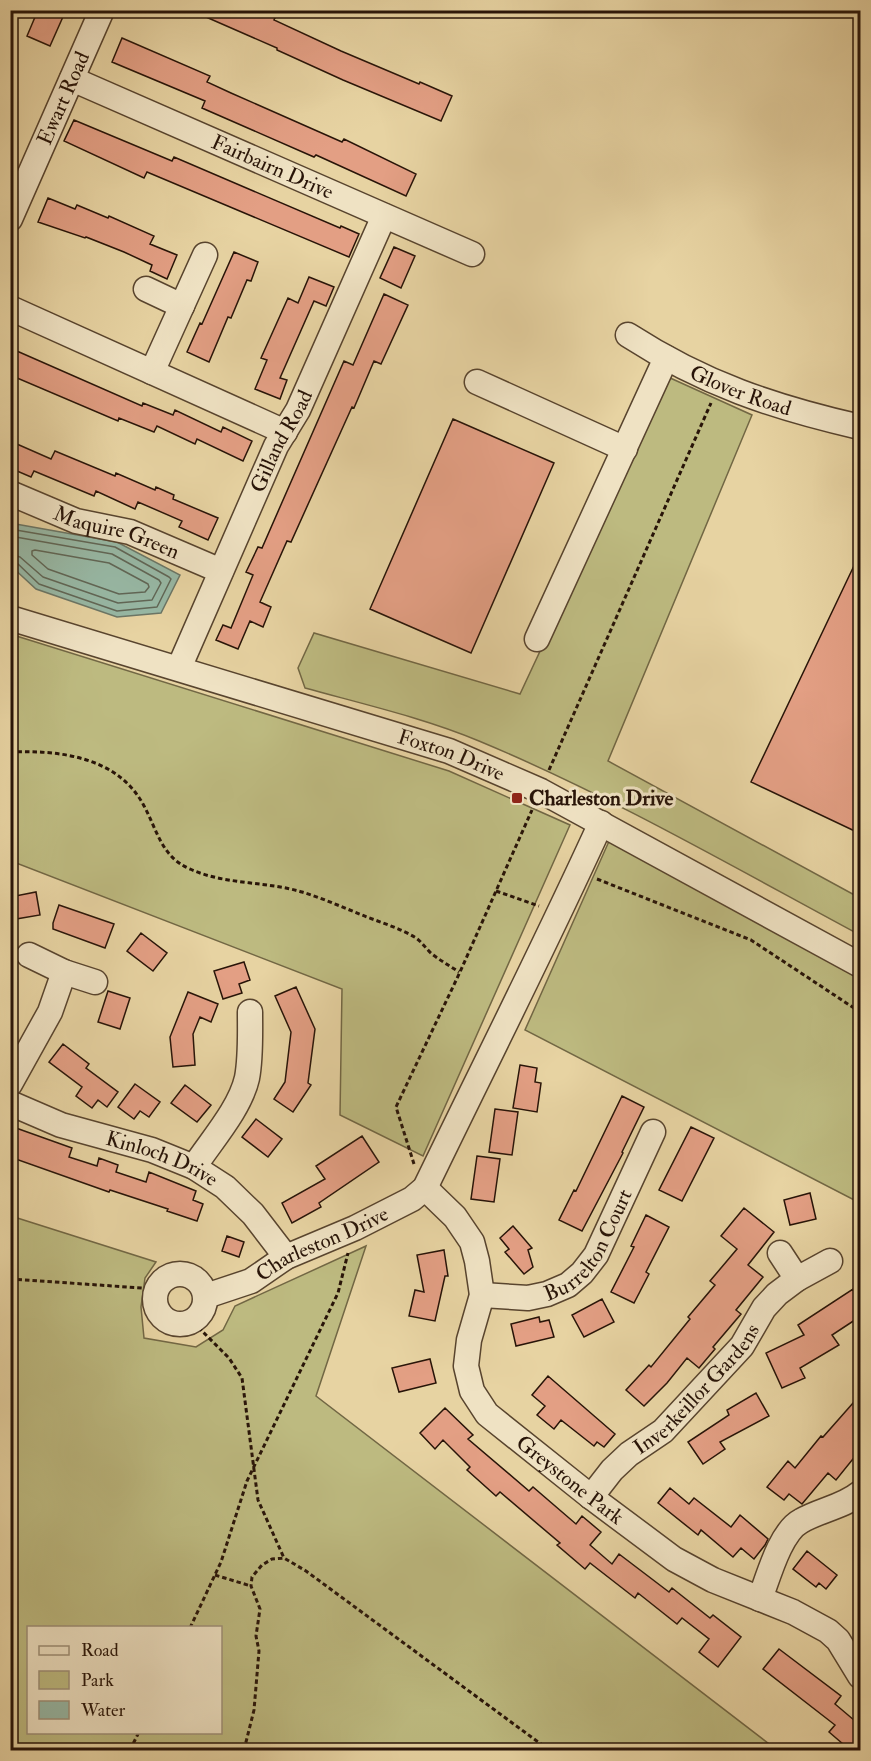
<svg xmlns="http://www.w3.org/2000/svg" width="871" height="1761" font-family="'IM FELL Double Pica',serif">
<rect width="100%" height="100%" fill="#e7d3a2"/>
<filter id="stains"><feTurbulence type="fractalNoise" baseFrequency=".00333" numOctaves="4"/><feColorMatrix values="0 0 0 0 .2 0 0 0 0 .09 0 0 0 0 .02 0 0 0 .5 -.17"/></filter>
<radialGradient id="worn" r=".72"><stop offset=".6" stop-color="#630" stop-opacity="0"/><stop offset="1" stop-color="#630" stop-opacity=".3"/></radialGradient>
<path fill="#bdba80" stroke="#726744" stroke-width="1.5" fill-rule="evenodd" d="M668 377 752 415 608 761 860 898V935C735 868 611 796 479 741 424 718 363 704 305 688L298 668 314 633 520 694Z
M10 634 449 771 570 825 423 1156 340 1115 342 989 11 861Z
M610 839 860 979V1203L525 1030Z
M11 1216 156 1262 145 1278 141 1307 144 1338 196 1347 223 1330 235 1306 366 1246 316 1396 777 1750H11ZM28 1628H220V1732H28Z"/>
<path fill="#97b8a5" stroke="#6b7666" stroke-width="1.5" d="M10 523 117 542 180 575 161 613 117 617 36 589 11 566Z"/>
<g fill="none" stroke-linecap="round" stroke-linejoin="round">
<path stroke="#606656" stroke-width="1.5" d="M10 529 115 547 169 577 171 579 157 607 117 611 39 584 17 563 10 562
M10 536 112 554 159 580 161 583 152 600 118 603 43 577 20 557 10 554
M35 550 109 563 148 584 149 587 145 592 119 594 48 569 32 555V551Z"/>
</g>
<path fill="#e39f84" stroke="#281408" stroke-width="1.5" d="M38 10H66L50 46 27 36Z
M190 10H258L275 18 274 20 341 51 419 84 420 82 452 96 441 121 343 80 277 50V48Z
M122 38 210 76 207 82 231 93 342 142 344 139 416 174 406 196 316 155 314 157 202 108 205 101 112 62Z
M74 120 172 161 174 157 340 228 341 226 359 234 349 257 147 172 144 178 64 141Z
M48 198 75 209 77 205 108 218 109 216 154 236 150 244 177 255 167 279 150 271 152 265 124 252 86 237 85 238 38 222Z
M394 247 415 256 401 288 380 278Z
M234 252 258 262 251 281 247 280 231 318 228 317 209 362 187 352 200 323 202 324Z
M309 277 334 287 326 306 314 301 280 378 287 380 280 399 255 389 267 360 261 358 288 298 298 303Z
M384 294 408 305 381 364 374 361 354 408 352 407 291 542 287 541 260 602 271 607 263 627 250 621 238 649 216 640 223 625 231 628 253 575 246 572 258 547 262 548 344 361 353 365Z
M10 348 142 406 143 403 173 415 175 410 221 432 223 427 252 441 243 461 197 439 195 444 157 426 154 432 119 418 118 421 10 375Z
M453 419 554 463 471 653 370 609Z
M10 441 51 459 55 451 115 476 116 473 155 490 156 487 174 495 173 499 218 518 208 540 179 527 182 521 138 502 135 509 96 491 94 496 34 471 31 477 10 468Z
M861 551V834L751 782Z
M36 892 40 915 10 920V897Z
M59 905 114 924 105 948 53 929V923Z
M141 933 167 953 153 971 127 951Z
M244 962 250 980 239 984 242 993 223 999 214 971Z
M296 987 315 1029 308 1083 311 1085 293 1112 274 1099 285 1082 291 1032 275 996Z
M108 991 130 998 120 1029 98 1022Z
M188 992 218 1004 211 1022 200 1017 193 1034 195 1065 173 1067 170 1037Z
M63 1044 89 1064 86 1068 118 1092 107 1107 98 1100 92 1108 76 1096 82 1087 49 1062Z
M520 1065 537 1068 535 1082 541 1083 537 1112 513 1108Z
M135 1084 160 1102 149 1117 140 1111 134 1119 118 1107Z
M185 1085 211 1105 197 1122 171 1103Z
M622 1096 644 1107 622 1152 623 1153 582 1231 559 1220 574 1190 576 1191Z
M495 1109 518 1112 512 1155 489 1152Z
M256 1119 282 1139 268 1157 242 1137Z
M691 1127 714 1138 682 1201 659 1190Z
M16 1128 72 1148 69 1157 97 1166 99 1158 118 1165 116 1172 146 1182 149 1172 196 1191 193 1200 203 1204 197 1221 167 1211 168 1209 110 1190 109 1192 10 1157V1143Z
M362 1136 379 1162 319 1203 321 1207 292 1223 282 1203 325 1179 316 1166Z
M477 1156 500 1159 494 1202 471 1199Z
M810 1193 816 1219 790 1225 784 1200Z
M744 1208 774 1232 748 1265 763 1277 736 1310 741 1314 713 1347 715 1349 699 1368 687 1358 667 1383 644 1406 626 1390 649 1365 651 1367 690 1319 688 1317 715 1285 710 1281 737 1249 721 1236Z
M646 1215 669 1227 646 1272 649 1274 634 1303 611 1292 634 1247 631 1246Z
M513 1226 532 1248 528 1250 533 1267 524 1274 505 1252 509 1249 500 1238Z
M227 1236 244 1242 239 1257 222 1251Z
M444 1250 448 1276H445L435 1321 409 1316 415 1290 424 1292 417 1255Z
M853 1289 861 1301V1316L832 1335 839 1345 800 1368 805 1378 782 1388 766 1353 804 1335 798 1325Z
M602 1299 614 1322 584 1337 572 1315Z
M539 1317 540 1322 549 1320 554 1337 516 1346 511 1324Z
M430 1359 436 1383 399 1392 392 1368Z
M548 1376 615 1434 604 1447 597 1442 594 1446 561 1420 554 1429 537 1415 545 1406 532 1395Z
M756 1393 769 1416 720 1442 725 1449 703 1464 688 1442 729 1415 727 1410Z
M861 1394V1449L836 1480 828 1473 802 1504 789 1494 784 1500 767 1487 788 1461 795 1468 821 1436 823 1437Z
M445 1408 473 1435 468 1439 529 1491 533 1487 576 1524 582 1516 601 1532 590 1545 612 1564 619 1554 669 1592 672 1588 710 1618 713 1615 741 1637 718 1667 699 1652 709 1639 682 1618 677 1624 638 1593 635 1598 590 1563 585 1569 557 1545 560 1543 500 1492 496 1496 467 1470 470 1467 443 1440 435 1449 420 1433Z
M670 1488 689 1504 694 1498 731 1527 740 1515 768 1539 765 1545 754 1559 741 1548 733 1557 701 1530 698 1535 658 1503Z
M807 1551 837 1575 826 1589 819 1583 816 1587 793 1569Z
M779 1649 841 1696 835 1704 861 1726V1750H850L829 1732 835 1725 763 1669Z"/>
<g fill="none" stroke-linecap="round" stroke-linejoin="round">
<defs>
<g id="minor">
<path id="s1" d="M72 79 472 254"/>
<path id="s2" d="M10 219 102 10"/>
<path d="M146 289 182 306"/>
<path d="M10 308 285 432"/>
<path id="s3" d="M628 335C704 384 773 407 860 427"/>
<path d="M152 372 205 255"/>
<path d="M477 382 625 449"/>
<path id="s4" d="M10 493 76 521 130 532 221 571"/>
<path id="s5" d="M10 618 449 751 541 791 860 965"/>
<path d="M537 639 666 358"/>
<path id="s6" d="M179 668 276 446 298 410 384 216"/>
<path d="M29 955 64 972 95 982"/>
<path d="M10 1084 50 1012 64 972"/>
<path id="s7" d="M10 1103 61 1125 152 1150 194 1167 225 1187 253 1214 286 1257"/>
<path d="M194 1167C211 1141 240 1109 247 1078 251 1057 250 1034 250 1012"/>
<path id="s8" d="M425 1188 455 1217 472 1242 477 1261 482 1295 469 1340 466 1366 472 1391 487 1414 591 1497 674 1559 713 1580 793 1612 828 1631 838 1640 860 1676"/>
<path d="M780 1253 797 1279"/>
<circle cx="180" cy="1299" r="25"/>
<path id="s9" d="M482 1295 528 1298 547 1294 568 1285 582 1273 596 1255 653 1132"/>
<path id="s10" d="M206 1296 251 1281 286 1257 355 1228 412 1199 425 1188C484 1066 545 946 601 823"/>
<path id="s11" d="M591 1497 612 1470 629 1454 663 1431 742 1346 764 1308 777 1294 797 1279 830 1261"/>
<path d="M760 1599C768 1578 780 1532 801 1521 820 1510 843 1507 860 1493"/>
</g>
</defs>
<use href="#minor" stroke="#58442e" stroke-width="27"/>
<path stroke="#281408" stroke-width="3" stroke-dasharray="4.5 3" stroke-linecap="butt" d="M10 752C60 750 117 757 143 804 157 829 161 857 190 869 225 885 266 881 302 892 322 898 342 907 362 915 379 922 400 928 416 938 422 942 427 950 432 954 441 961 450 966 459 972
M549 770 711 403
M597 879 751 940 860 1012
M496 891 539 906
M414 1164 396 1107 460 972 532 810
M10 1279 157 1289
M193 1322 229 1358 242 1378 258 1500 284 1558
M215 1575 251 1586
M190 1628 221 1562 247 1481 338 1293 348 1253
M130 1750 139 1732
M244 1750 254 1710 259 1651 256 1636 260 1609 251 1586 252 1577 262 1565 272 1559 284 1558 306 1571 549 1750"/>
<use href="#minor" stroke="#efe2c3" stroke-width="24"/>
</g>
<rect fill="#8f2418" stroke="#efe2c3" stroke-width="2" x="511" y="792" width="12" height="12" rx="3"/>
<g text-anchor="middle" dominant-baseline="central" stroke-width="6" stroke-linejoin="round" paint-order="stroke">
<g font-size="21" fill="#281408" stroke="#efe2c3">
<text stroke="none"><textPath href="#s2" startOffset="132">Ewart Road</textPath></text>
<text stroke="none"><textPath href="#s1" startOffset="219">Fairbairn Drive</textPath></text>
<text stroke="none"><textPath href="#s3" startOffset="126">Glover Road</textPath></text>
<text stroke="none"><textPath href="#s6" startOffset="249">Gilland Road</textPath></text>
<text stroke="none"><textPath href="#s4" startOffset="114">Maquire Green</textPath></text>
<text stroke="none"><textPath href="#s5" startOffset="462">Foxton Drive</textPath></text>
<text stroke="none"><textPath href="#s7" startOffset="162">Kinloch Drive</textPath></text>
<text stroke="none"><textPath href="#s9" startOffset="132">Burrelton Court</textPath></text>
<text stroke="none"><textPath href="#s10" startOffset="128">Charleston Drive</textPath></text>
<text stroke="none"><textPath href="#s11" startOffset="152">Inverkeillor Gardens</textPath></text>
<text stroke="none"><textPath href="#s8" startOffset="358">Greystone Park</textPath></text>
</g>
<g font-size="21" font-weight="bold" fill="#281408" stroke="#efe2c3" text-anchor="start">
<text x="529" y="798">Charleston Drive</text>
</g>
</g>
<rect width="871" height="1761" fill="none" stroke="#e7d3a2" stroke-width="36"/>
<rect x="12" y="12" width="847" height="1737" fill="none" stroke="#281408" stroke-width="3"/>
<rect x="18" y="18" width="835" height="1725" fill="none" stroke="#281408" stroke-width="1.5"/>
<rect x="27" y="1626" width="195" height="108" fill="#efe2c3" stroke="#9f9078" stroke-width="1.5"/>
<rect x="39" y="1646" width="30" height="9" fill="#efe2c3" stroke="#9f9078" stroke-width="1.5"/>
<text x="81" y="1656" font-size="18" fill="#281408">Road</text>
<rect x="39" y="1671" width="30" height="18" fill="#bdba80" stroke="#9f9078" stroke-width="1.5"/>
<text x="81" y="1686" font-size="18" fill="#281408">Park</text>
<rect x="39" y="1701" width="30" height="18" fill="#97b8a5" stroke="#9f9078" stroke-width="1.5"/>
<text x="81" y="1716" font-size="18" fill="#281408">Water</text>
<rect width="100%" height="100%" filter="url(#stains)"/>
<rect width="100%" height="100%" fill="url(#worn)"/>
</svg>
